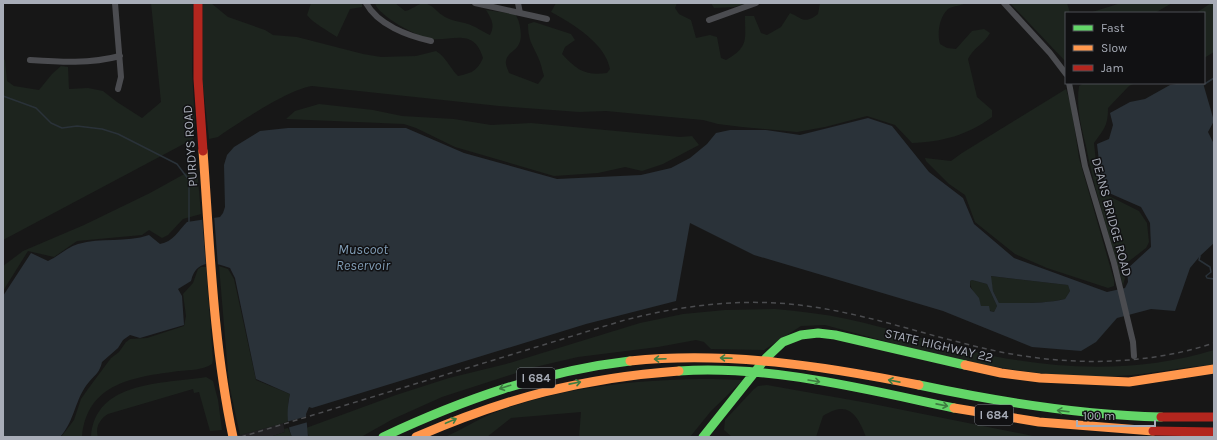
<svg xmlns="http://www.w3.org/2000/svg" width="1217" height="440" font-family="Karla,sans-serif">
<rect width="100%" height="100%" fill="#171717"/>
<path fill="#212123" d="M283 423 285 432 270 437H232Z"/>
<path fill="#1d241e" d="M151 3H193L192 71 195 125 193 139 3 240V59L5 60 7 81 14 86 39 90 52 74 61 66 68 67 69 89 88 88 103 91 117 102 142 118 161 102Z
M203 3H211L228 17 265 30 273 35 297 37 363 54 381 57 416 56 436 51C446 57 450 68 458 76 472 73 477 71 483 58 474 28 454 41 431 39 419 38 377 15 375 3H395L405 11C411 10 421 2 424 3 433 5 436 11 442 15 450 21 459 21 468 24 475 26 483 32 490 35 495 25 492 20 486 10L515 14C520 20 523 37 519 44 516 51 507 53 506 61 505 65 508 69 509 73L538 84 544 76C542 70 541 63 538 57 532 44 528 40 528 24L534 22 571 34 575 40 565 47 562 54C577 70 585 76 607 73L610 69C605 43 573 24 551 12L556 3H677L675 8 679 14 691 20 696 38 710 35 717 37 721 58 726 60C749 47 745 40 745 16H754L761 33 767 35 781 27 790 13C802 18 804 25 818 14L820 3H966C961 6 952 6 948 9 939 18 937 33 940 44L947 48 956 49 972 31 984 29 990 33C985 43 973 48 968 59L977 97 992 110V117C968 135 942 142 912 143L895 125 867 116 825 127 797 132 742 127 718 124 703 120 659 116 606 111 579 112 499 106 312 86C287 90 240 122 218 137L209 139 202 77Z
M311 3H362V7L350 9 337 37C327 30 314 24 307 15Z
M711 3H748L734 7 714 8Z
M1010 3H1067L1070 13H1066V62Z
M1121 3H1172L1155 13H1089Z
M1211 3H1214V52L1204 58V13H1196Z
M1084 83H1135L1129 86 1108 108C1108 126 1104 129 1094 143L1097 171 1109 196 1139 211 1147 223 1149 242 1146 248 1128 262 1124 269 1125 278 1123 286C1111 239 1095 194 1086 146 1081 126 1076 107 1079 86Z
M1066 89 1071 105 1079 158 1114 280V286L1108 288 1047 268 1015 254 975 222 965 195 949 184 926 161 925 158 951 161 962 153Z
M319 104 373 110 402 116 454 119 491 125 531 123 680 137 692 136 699 145 663 164 642 171 625 167 598 173 554 176 455 147 416 128 404 124 286 119 295 111Z
M197 167 201 214 183 219 168 235 162 238 149 230 142 235 77 241 54 257 28 251 3 291V266L23 251 84 225 150 193Z
M219 266 228 269 234 279 256 380 290 394 288 403V422L240 435 229 384Z
M201 267H206L213 360 212 364C203 370 190 370 179 371 135 377 87 382 82 437H61L74 420 81 399 88 389 111 358 119 352 126 342 130 339 147 338 184 326 186 316 183 294 193 283 198 269Z
M990 276 1068 285 1070 291 1065 299C1043 304 1021 303 999 303L993 291Z
M972 280 987 284 997 306 994 312 981 307C979 295 970 292 970 281Z
M775 309C799 311 824 314 847 319 889 328 929 341 971 351 1049 370 1137 374 1214 350V365C1182 366 1150 375 1117 376 1017 380 921 351 825 325L801 326 764 350 711 349 704 342 696 340 658 347 578 357 535 367 442 397 393 419 361 437H309L306 428 396 395 449 378 506 364 640 323 683 314 725 310Z
M206 377 213 381 218 400 222 430 210 431 199 392 194 393 193 389 108 414C100 419 95 427 98 437H91C95 380 164 384 206 377Z
M713 379 743 380 711 411 690 437H579L581 412 511 418 487 437H445C461 430 475 421 491 414 561 387 638 379 713 379Z
M767 385 868 403 1038 437H866C857 413 847 400 823 416L816 437H732L724 430 725 420 754 389 758 386Z
M288 428 292 437H270L285 432 284 429Z"/>
<path fill="#2a3239" fill-rule="evenodd" d="M1182 83H1203L1214 121 1208 132 1214 144V243L1200 256 1190 268 1175 311 1151 309 1117 318 1096 342 1081 351 1032 347 943 311 754 255 690 223 676 301 586 324 312 408 309 407 306 414 308 437H292C286 423 287 408 290 394L256 379 235 278 230 268C212 261 196 260 191 281L178 289 182 296 184 325 140 338 130 335 123 340 118 348 102 362C100 372 95 375 89 382 75 398 75 421 60 437H3V296L31 253 48 261C57 257 68 247 78 244 101 237 126 243 149 235L160 244C173 242 178 231 187 222L220 217 223 213 225 207 224 165 227 155 234 147 260 131 288 128H406L464 153 557 179 641 175 671 168 690 158 707 144 716 133 730 130H766L800 135 868 118 892 126 929 172 963 198 974 224 1014 258 1107 292 1125 288 1128 282 1127 269 1151 247 1150 223 1141 207 1109 193 1100 170 1097 144 1109 139 1113 125 1110 113 1130 102 1145 99 1170 85ZM991 276 1068 285 1070 291 1065 299C1043 304 1022 303 999 303L993 291ZM972 280 987 284 997 306 994 312 990 311 989 306H981L979 298 970 287V281Z"/>
<path fill="#171717" d="M214 215 218 266 206 267 202 217Z
M308 416V422L287 428 286 422Z"/>
<g fill="none" stroke-linecap="round" stroke-linejoin="round">
<path stroke="#2a3239" stroke-width="1.5" d="M1203 85 1214 78
M3 96 36 108 51 123 62 128 77 126 102 129 118 134 177 164 189 180V222
M1200 256 1199 260 1210 267 1211 272 1206 276 1207 278 1214 279"/>
<path stroke="#4b4c50" stroke-width="6" d="M115 3 121 77 118 89
M366 3C378 25 408 36 431 41
M475 3 547 19
M518 3 520 13
M1004 3 1050 53 1066 74
M709 20 756 3
M30 60C60 62 90 64 120 56
M1069 83 1085 166 1114 263 1133 342 1134 356"/>
<path stroke="#63d668" stroke-width="9" d="M679 371C771 365 864 389 954 408
M919 385C999 402 1079 415 1161 417
M383 437C462 400 543 371 630 361
M703 437 766 358 783 342 801 335 818 333 835 335 965 365"/>
<path stroke="#ff974d" stroke-width="9" d="M203 151C210 246 213 343 233 437
M630 361C728 351 823 366 919 385
M965 365 1001 373 1040 378 1129 382 1214 369
M954 408 1039 422 1153 431
M416 437C506 398 581 378 679 371"/>
<path stroke="#b3261e" stroke-width="9" d="M198 3V79L203 151
M1161 417H1214
M1153 431 1214 432"/>
<path stroke="#4b4c4f" stroke-width="1.5" stroke-dasharray="5 4" stroke-linecap="butt" d="M241 437 625 320C687 304 750 297 814 307 873 316 929 336 987 349 1061 366 1141 367 1214 343"/>
</g>
<defs><path id="oneway-shaft" d="M-6 0H5M1.5-3L5.5 0L1.5 3" fill="none" stroke-width="1.6" stroke-linecap="round" stroke-linejoin="round"/></defs>
<g stroke="#3e7d42">
<use href="#oneway-shaft" transform="translate(726 358) rotate(-178)"/>
<use href="#oneway-shaft" transform="translate(660 359) rotate(178)"/>
<use href="#oneway-shaft" transform="translate(814 381) rotate(9)"/>
<use href="#oneway-shaft" transform="translate(894 381) rotate(-169)"/>
<use href="#oneway-shaft" transform="translate(575 383) rotate(-11)"/>
<use href="#oneway-shaft" transform="translate(505 387) rotate(162)"/>
<use href="#oneway-shaft" transform="translate(942 405) rotate(11)"/>
<use href="#oneway-shaft" transform="translate(1063 411) rotate(-173)"/>
<use href="#oneway-shaft" transform="translate(451 421) rotate(-23)"/>
</g>
<g text-anchor="middle" dominant-baseline="central" stroke-width="3" stroke-linejoin="round" paint-order="stroke">
<g fill="#111113" stroke="#7b7e86" stroke-width="1">
<rect x="517" y="368" width="38" height="20" rx="3"/>
<rect x="975" y="405" width="38" height="20" rx="3"/>
</g>
<g font-size="12" font-weight="bold" fill="#a8adb8">
<text x="536" y="378">I 684</text>
<text x="994" y="415">I 684</text>
</g>
<g font-size="13" fill="#a8adb8" stroke="#111113">
<text transform="translate(190 146) rotate(-94)">PURDYS ROAD</text>
<text transform="translate(1112 217) rotate(75)">DEANS BRIDGE ROAD</text>
<text transform="translate(939 345) rotate(13)">STATE HIGHWAY 22</text>
</g>
<g font-size="14" font-style="italic" fill="#7f9bb3" stroke="#111113">
<text x="363" y="249">Muscoot<tspan x="363" dy="16">Reservoir</tspan></text>
</g>
</g>
<rect width="1217" height="440" fill="none" stroke="#a8adb8" stroke-width="8"/>
<rect x="1065" y="12" width="140" height="72" fill="#111113" stroke="#4d4f55"/>
<rect x="1073" y="25" width="20" height="6" fill="#63d668" stroke="#4d4f55"/>
<text x="1101" y="32" font-size="12" fill="#a8adb8">Fast</text>
<rect x="1073" y="45" width="20" height="6" fill="#ff974d" stroke="#4d4f55"/>
<text x="1101" y="52" font-size="12" fill="#a8adb8">Slow</text>
<rect x="1073" y="65" width="20" height="6" fill="#b3261e" stroke="#4d4f55"/>
<text x="1101" y="72" font-size="12" fill="#a8adb8">Jam</text>
<path d="M1077 420v6h78v-6" fill="none" stroke="#a8adb8" stroke-width="2"/>
<text x="1083" y="420" font-size="12" fill="#a8adb8" stroke="#111113" stroke-width="3" paint-order="stroke">100 m</text>
</svg>
